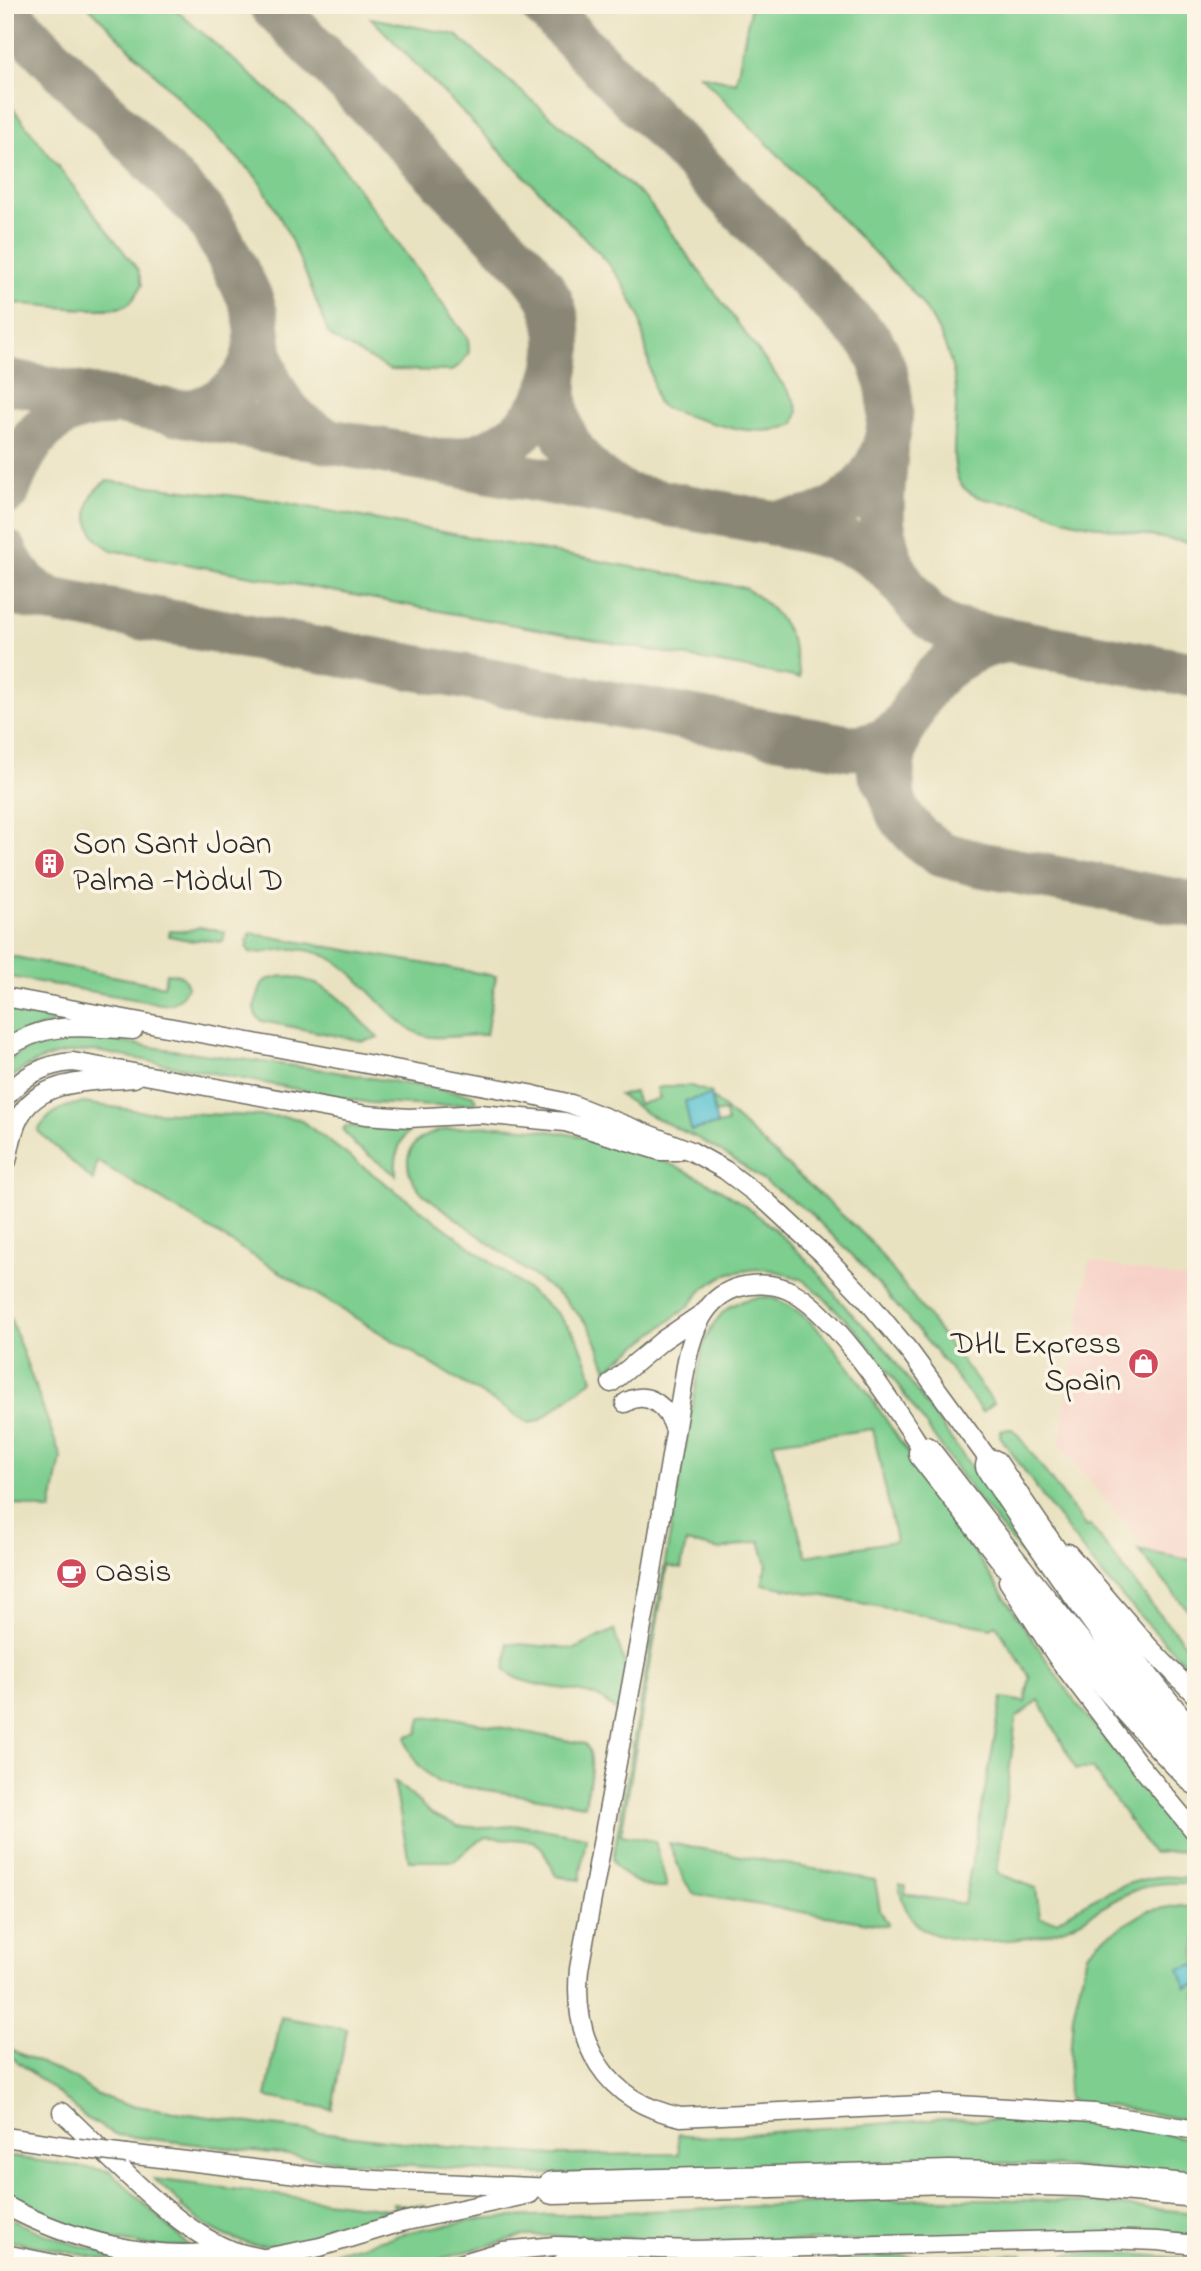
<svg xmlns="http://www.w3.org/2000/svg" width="1201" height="2271" font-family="'Indie Flower',sans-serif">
<rect width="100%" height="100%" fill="#fcf5e5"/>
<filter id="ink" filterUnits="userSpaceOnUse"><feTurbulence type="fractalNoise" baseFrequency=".0143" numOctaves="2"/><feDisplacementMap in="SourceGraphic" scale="14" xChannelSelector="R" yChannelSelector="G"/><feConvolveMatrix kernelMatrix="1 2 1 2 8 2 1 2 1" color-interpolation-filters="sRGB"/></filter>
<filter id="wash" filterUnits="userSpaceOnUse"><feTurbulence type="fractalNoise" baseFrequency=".00686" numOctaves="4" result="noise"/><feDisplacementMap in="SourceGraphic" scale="28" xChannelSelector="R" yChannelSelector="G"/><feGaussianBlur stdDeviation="1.57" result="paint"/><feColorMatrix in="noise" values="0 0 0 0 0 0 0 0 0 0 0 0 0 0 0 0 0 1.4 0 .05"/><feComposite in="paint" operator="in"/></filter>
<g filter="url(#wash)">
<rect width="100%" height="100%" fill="#e9e2c1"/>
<path fill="#f7d1c7" d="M1089 1261 1196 1281V1605L1059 1445Z"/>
<path fill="#7dce8f" stroke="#547c5d" stroke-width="2" fill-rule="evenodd" d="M87 5H170L315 130 468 339 469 352 461 364 451 371 390 370 334 339 328 333C309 280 288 225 257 178Z
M751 5H1196V544C1155 537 1115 530 1075 522 1059 518 1044 510 1029 506 1009 501 979 504 963 487 946 470 959 413 956 388 951 350 934 316 909 288L700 75 736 83Z
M371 18 456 35 646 199 795 401 798 412 794 424C759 442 699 420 664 408L657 403 639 315 622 282 604 258Z
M5 98 138 270 142 285C137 293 134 301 125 306 108 314 28 304 5 302Z
M107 481 270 500 745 588C782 610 795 637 800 678L111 550C106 546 100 543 97 539 82 519 85 493 107 481Z
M200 927 225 932 223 941 220 942 201 939 193 941 169 936 170 930 187 931Z
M249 933 496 976 486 1035C469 1034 441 1040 426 1036 391 1028 361 968 321 954 307 949 292 948 278 950 269 951 261 954 251 953L247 949Z
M5 955 164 986 166 973C177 974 185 974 187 986 183 998 174 1006 161 1004L5 976Z
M283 976C331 980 347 1006 378 1038L363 1041 262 1021 256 1016 254 1008 262 984 266 980Z
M5 1009 54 1018 55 1022 5 1041Z
M73 1036 92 1037 158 1048 324 1070 472 1095 477 1101 474 1103 436 1106 370 1103 96 1051C60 1051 30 1058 5 1084V1063C26 1047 47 1038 73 1036Z
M668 1086H691L712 1093 711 1095 685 1101 691 1130 727 1123 725 1111 714 1113 712 1097 863 1234 875 1247 994 1403 982 1412 948 1366 860 1263 809 1212 730 1157 695 1137 649 1115 619 1095 634 1092 638 1104 660 1099 657 1088Z
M83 1103 147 1112 288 1117 299 1119 519 1283 557 1313 578 1339 593 1379 539 1421 529 1423 97 1161 93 1181 38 1131C48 1113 63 1105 83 1103Z
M345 1126 409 1131C397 1144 395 1157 396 1175L355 1145 343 1130Z
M498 1126C604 1132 707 1164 785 1239 798 1251 811 1264 822 1277 829 1286 835 1295 842 1303 856 1319 872 1333 886 1349L1147 1710 975 1495 877 1356 855 1329 816 1290 801 1279 772 1270 756 1269 730 1273 719 1278 701 1291 689 1306 607 1369 595 1339 588 1325 563 1298 422 1193C414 1183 407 1173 408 1159 413 1123 471 1128 498 1126Z
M767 1297C810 1306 843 1360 868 1393L1072 1698 1196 1853V1867L1183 1851 1152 1853 1093 1769H1076L1039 1700 1016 1718 997 1873 1036 1888 1040 1918 1057 1921C1087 1900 1120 1882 1157 1877 1169 1875 1183 1878 1196 1878V1884C1173 1882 1154 1882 1133 1891 1106 1902 1085 1922 1057 1931 1025 1942 955 1947 925 1930 909 1921 901 1901 899 1884L906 1886 905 1894 964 1904 1002 1698 1025 1702 1030 1677 996 1625 991 1628 762 1584 767 1565 760 1541 720 1550 686 1542 681 1569 667 1566 621 1835 655 1841 667 1887C651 1892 619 1877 613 1860L703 1346C716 1314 730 1298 767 1297ZM873 1429 896 1541 806 1556 773 1442Z
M5 1304 61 1457 51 1511 5 1502Z
M1008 1429H1012L1018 1435 1086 1527 1090 1525 1154 1608 1196 1656V1676L1104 1577 1052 1510 1000 1436 1001 1431Z
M1138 1550 1196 1561V1620Z
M614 1630 627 1671 620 1714C612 1708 603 1698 593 1695 569 1687 523 1688 505 1670L508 1651 507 1643 575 1649Z
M448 1717 585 1744C598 1758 587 1787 585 1805L439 1783C422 1770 408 1758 406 1736L418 1733 421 1718Z
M394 1782 397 1783 432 1814 458 1826 487 1828 523 1825 586 1837 580 1880 556 1876 542 1848 533 1841 487 1837 476 1842 454 1861H409Z
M669 1843 875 1880 880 1910 888 1924 886 1926 694 1894 684 1880Z
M1181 1905 1196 1908V2122L1106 2105 1077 2103 1067 2099 1073 2015 1087 1954 1099 1941 1147 1911Z
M281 2017 347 2029 332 2109 266 2097Z
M5 2047 74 2078 96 2094 123 2104 263 2125 435 2146 553 2155 679 2154 678 2134 707 2137 942 2119 1052 2121 1139 2129 1196 2140V2176L1004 2163H879L732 2172 529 2174 340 2161 117 2135 87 2119 58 2093 5 2052Z
M5 2156 110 2171 189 2246 158 2247 105 2239 5 2200Z
M154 2179 395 2210 393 2204 425 2206 426 2209C404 2214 381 2220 358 2226 327 2235 291 2249 258 2245 228 2241 204 2225 181 2207L183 2205Z
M922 2199H994L1093 2203 1196 2213V2237L720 2242 582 2236H522L440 2259 404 2265 371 2264 321 2256 422 2229 489 2218Z
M5 2215C66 2250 133 2259 201 2266H140L5 2240Z
M1115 2253 1196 2259V2266H1078L1064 2257 1065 2254Z
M1023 2255 1021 2266H808L866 2257Z
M582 2262H590L680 2266H573Z"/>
<path fill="#58c3d3" stroke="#42777f" stroke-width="2" d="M711 1095 717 1125 691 1130 685 1101Z
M1196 1964V1984L1186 1988 1179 1969Z"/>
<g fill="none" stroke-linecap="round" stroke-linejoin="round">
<path stroke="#8a8676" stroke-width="46" d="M272 5 527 267C536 278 545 289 551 302 580 377 528 456 449 461
M5 11 203 212C216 230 225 249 235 268 241 281 249 293 253 307 263 337 255 374 229 394 212 407 196 413 175 413
M258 334C261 379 283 420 326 439
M556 371C555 380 554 390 555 399 557 440 586 475 622 493
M5 381 773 523C792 522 813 520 830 511 894 477 906 401 871 342L542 5
M886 449C882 495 874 539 900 579
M7 492C24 443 50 405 107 404
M785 526C825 535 862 541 892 572 915 596 919 617 953 630L1196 675
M5 552C15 575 30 592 53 601
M5 592 846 747C872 749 888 742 906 723 892 748 889 771 893 798
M906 723C910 717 912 710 916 703 934 669 971 645 1008 640
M880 772 888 784 898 812 905 822 920 839 941 854 978 864 1196 905"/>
</g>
</g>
<g filter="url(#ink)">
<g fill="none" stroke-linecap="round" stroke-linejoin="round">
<defs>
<path id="minor" d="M5 997 529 1094 571 1104 691 1151 725 1170 767 1202 822 1253 866 1299 910 1352 997 1471
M5 1049C48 1020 85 1027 133 1030
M5 1098C22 1076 45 1064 73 1062L366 1115 409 1118 480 1114 565 1122 660 1151H677
M7 1161C10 1147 12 1131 19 1118 40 1077 95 1082 134 1078
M611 1383 663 1340 703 1313
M625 1403C648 1388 668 1408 675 1430
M928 1458C898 1413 836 1311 788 1290 772 1283 752 1283 736 1288 704 1299 693 1331 687 1360L650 1583 579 1969C572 2043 605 2102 681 2117L941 2104 1094 2113 1196 2130
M1068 1553 1149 1647 1196 1696
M1008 1581 1057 1657 1138 1763 1196 1833
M62 2112C108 2154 171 2226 228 2249 243 2255 260 2257 275 2261
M5 2137 78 2148
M127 2154 331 2178 553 2188
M5 2205C66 2239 159 2265 229 2249
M5 2254 65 2266
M265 2258 320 2247 402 2222 530 2194
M453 2266 503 2251 555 2246 695 2250 1104 2239 1158 2241 1196 2245
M558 2266 585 2246"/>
<path id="motorway" d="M925 1453C1012 1564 1096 1678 1196 1778
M992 1466C1056 1562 1121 1656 1196 1744
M553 2188 950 2177 1080 2180 1196 2191"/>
</defs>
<use href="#minor" stroke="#6e6b60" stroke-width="21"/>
<use href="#motorway" stroke="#6e6b60" stroke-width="35"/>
<use href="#minor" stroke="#fff" stroke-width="18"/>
<use href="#motorway" stroke="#fff" stroke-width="32"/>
<defs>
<path id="minor-bridge" d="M78 2148 127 2154"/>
</defs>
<use href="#minor-bridge" stroke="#6e6b60" stroke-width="21" stroke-linecap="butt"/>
<use href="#minor-bridge" stroke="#fff" stroke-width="18"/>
</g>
</g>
<defs>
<symbol id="building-disc" viewBox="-11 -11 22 22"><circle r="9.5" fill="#d1495b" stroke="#fcf5e5"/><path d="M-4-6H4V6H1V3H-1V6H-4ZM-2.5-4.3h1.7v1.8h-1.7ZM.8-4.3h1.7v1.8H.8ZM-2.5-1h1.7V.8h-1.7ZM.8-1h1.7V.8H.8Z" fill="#fff"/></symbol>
<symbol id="shop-disc" viewBox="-11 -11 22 22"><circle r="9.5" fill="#d1495b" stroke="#fcf5e5"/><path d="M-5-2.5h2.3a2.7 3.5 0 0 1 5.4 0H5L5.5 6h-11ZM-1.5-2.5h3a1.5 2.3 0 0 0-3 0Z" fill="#fff"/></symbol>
<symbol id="cafe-disc" viewBox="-11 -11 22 22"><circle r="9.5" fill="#d1495b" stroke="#fcf5e5"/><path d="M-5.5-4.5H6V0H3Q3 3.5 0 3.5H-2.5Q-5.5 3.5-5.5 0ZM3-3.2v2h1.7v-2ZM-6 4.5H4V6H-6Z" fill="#fff"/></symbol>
</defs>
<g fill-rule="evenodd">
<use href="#building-disc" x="32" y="846" width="35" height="35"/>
<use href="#shop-disc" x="1126" y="1346" width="35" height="35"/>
<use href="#cafe-disc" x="54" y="1556" width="35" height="35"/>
</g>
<g text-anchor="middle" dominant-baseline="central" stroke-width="7" stroke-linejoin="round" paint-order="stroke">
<g font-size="32" fill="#2b2b2b" stroke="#fcf5e5" text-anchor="start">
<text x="73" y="845">Son Sant Joan<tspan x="73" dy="37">Palma -Mòdul D</tspan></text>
<text x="1121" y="1345" text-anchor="end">DHL Express<tspan x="1121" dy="37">Spain</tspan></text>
<text x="95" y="1573">Oasis</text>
</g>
</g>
<rect width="1201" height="2271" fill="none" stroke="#fcf5e5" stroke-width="28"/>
</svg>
